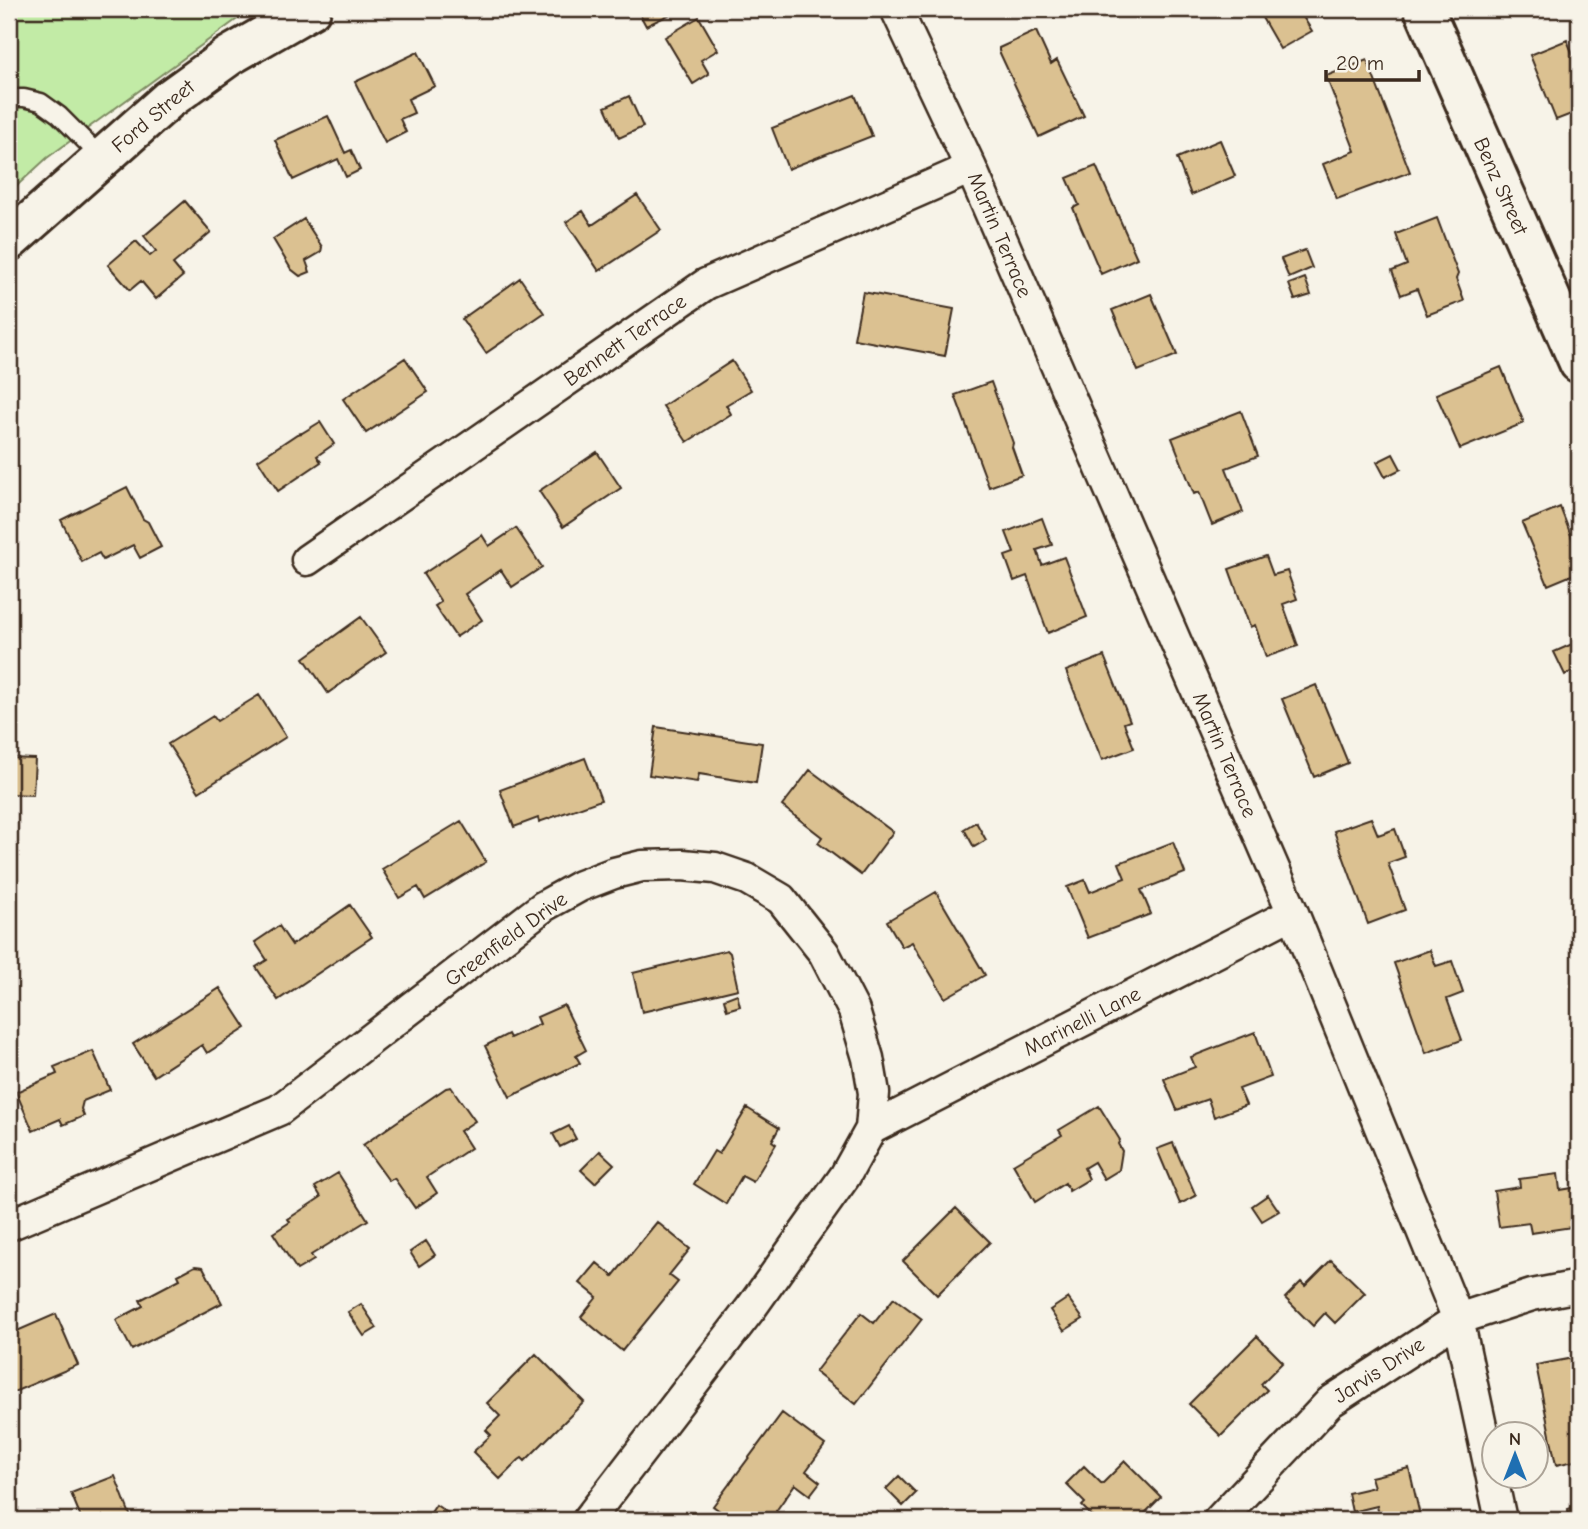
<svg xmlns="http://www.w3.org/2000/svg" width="1588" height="1529" font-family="'Comic Neue',sans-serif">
<rect width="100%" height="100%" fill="#f7f3e8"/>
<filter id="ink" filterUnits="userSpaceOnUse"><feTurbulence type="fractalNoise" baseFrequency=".0143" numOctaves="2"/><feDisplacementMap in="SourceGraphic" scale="14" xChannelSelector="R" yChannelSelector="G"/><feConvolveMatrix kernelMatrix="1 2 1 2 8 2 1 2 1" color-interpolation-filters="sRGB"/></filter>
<g filter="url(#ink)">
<path fill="#c2eba6" stroke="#7e8a62" stroke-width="2" d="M9 9H251L47 158 9 193Z"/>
<path fill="#dbc191" stroke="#3b2a1e" stroke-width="2" d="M637 9H681L646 26Z
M1257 9H1298L1312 31 1280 49Z
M699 17 718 50 701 60 709 74 693 84 665 37Z
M1036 31 1051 64 1057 60 1084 116 1039 137 999 51V48Z
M1567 40 1579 69V111L1556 120 1530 55Z
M418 52 435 86 408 99 414 113 400 119 406 132 385 143 355 82Z
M1367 60 1410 172 1337 199 1323 164 1355 151 1326 76Z
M855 95 872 136 788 169 772 128Z
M629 96 643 127 619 138 605 107Z
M328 116 345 153 351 150 360 170 346 177 338 159 293 180 275 140Z
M1220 140 1235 176 1191 195 1177 158Z
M1096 166 1137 258 1101 274 1073 208 1079 205 1067 178Z
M637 195 661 230 599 271 566 222 583 211 592 225Z
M185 201 211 232 173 264 183 276 156 299 141 281 130 290 108 265 136 241 150 256 156 251 144 236Z
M1437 218 1458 274 1456 279 1464 301 1427 315 1417 289 1401 295 1392 271 1407 265 1396 234Z
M304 219 322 247 321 252 306 261 310 272 300 276 291 269 273 239Z
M1305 250 1312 268 1289 278 1281 259Z
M520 278 544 313 486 353 462 319Z
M1305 278 1311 295 1295 300 1289 284Z
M863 292 954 309 945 356 854 339Z
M1151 294 1177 355 1138 371 1112 310Z
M405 358 428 392 366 433 343 399Z
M732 361 751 390 726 405 731 414 687 442 663 406Z
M1501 367 1524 423 1460 449 1436 394Z
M991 382 1013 443 1012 447 1022 475 989 487 955 395Z
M1241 411 1258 456 1226 468 1243 512 1212 525 1199 492 1194 494 1172 438Z
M320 422 334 444 317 456 321 462 278 491 258 460 297 434 302 433Z
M597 452 621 488 563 527 539 491Z
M1393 454 1401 469 1385 477 1377 462Z
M127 487 143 519 148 522 161 547 140 558 133 545 103 560 99 553 82 562 61 520Z
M1560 507 1579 556V572L1548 585 1522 523Z
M1042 518 1052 545 1037 550 1042 565 1064 557 1087 617 1048 633 1027 576 1014 581 1005 556 1014 553 1006 532Z
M516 528 542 567 512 587 501 570 465 594 482 620 456 637 435 606 441 602 423 574 482 535 489 546Z
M1266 556 1273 575 1287 571 1297 599 1283 604 1298 646 1266 657 1255 625 1250 627 1229 569Z
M361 617 386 652 328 693 304 658Z
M1579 641V668L1565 675 1554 652Z
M1104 656 1130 721 1124 723 1134 748 1102 760 1066 671Z
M1316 685 1348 763 1314 777 1282 699Z
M259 695 286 737 199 792 168 744 213 716 217 721Z
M656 727 762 743 756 783 699 774 697 782 649 775Z
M9 758 35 759 33 795 9 794Z
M585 758 601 800 539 822 538 818 514 827 500 790Z
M810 770 893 832 861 875 818 843 822 837 782 806Z
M1371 818 1378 835 1395 829 1405 857 1388 863 1405 910 1368 924 1334 831Z
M461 821 486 862 425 899 418 887 399 898 382 869Z
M976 822 986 840 974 847 964 829Z
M1173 842 1185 873 1141 890 1151 914 1088 938 1067 887 1085 880 1090 892 1125 878 1119 863Z
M936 892 985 975 945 998 912 942 902 947 887 921Z
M350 905 372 937 278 1000 256 967 267 960 255 942 279 926 292 945Z
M727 950 730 953 738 989 642 1012 633 973Z
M1430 950 1436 966 1452 961 1463 993 1447 999 1462 1040 1426 1053 1394 963Z
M220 988 246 1028 207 1053 202 1045 154 1076 133 1044Z
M737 994 740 1006 727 1010 724 999Z
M564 1005 586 1050 576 1056 580 1063 510 1097 485 1046 508 1034 510 1038 540 1024 537 1017Z
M1255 1032 1271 1077 1239 1089 1246 1105 1214 1117 1208 1099 1177 1110 1164 1079 1195 1067 1191 1057Z
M93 1051 110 1090 83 1101 81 1109 84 1116 63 1125 60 1119 33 1131 16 1092 57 1074 54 1067Z
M451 1087 475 1121 460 1131 471 1148 427 1177 437 1193 415 1208 394 1178 389 1181 363 1145 446 1088Z
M1099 1106 1120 1140 1118 1144 1122 1151 1119 1170 1104 1179 1094 1162 1084 1168 1089 1179 1069 1191 1065 1183 1035 1202 1013 1164 1062 1135 1059 1130Z
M747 1108 779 1128 772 1141 776 1144 753 1182 742 1176 726 1204 694 1184 714 1151 719 1154Z
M569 1126 576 1139 560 1147 553 1134Z
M1173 1143 1196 1196 1180 1204 1157 1149Z
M600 1151 614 1164 595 1183 581 1170Z
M338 1173 368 1220 311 1255 314 1260 297 1270 273 1233 290 1222 288 1219 321 1197 315 1187Z
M1558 1174 1560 1190 1579 1187V1226L1531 1233 1529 1223 1499 1227 1494 1191 1520 1187 1519 1179Z
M1268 1195 1279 1211 1262 1221 1252 1206Z
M956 1208 990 1242 937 1295 903 1261Z
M657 1222 690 1249 669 1275 678 1282 622 1351 581 1317 597 1297 580 1283 597 1263 613 1276Z
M426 1241 435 1255 419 1266 410 1252Z
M1331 1260 1365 1293 1335 1323 1325 1313 1313 1326 1285 1298 1301 1282 1305 1286Z
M195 1266 203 1267 222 1303 132 1350 116 1320 143 1306 140 1300 180 1279 178 1275Z
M894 1298 922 1319 856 1404 815 1372 861 1313 874 1323Z
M1068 1298 1083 1319 1064 1331 1050 1310Z
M361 1304 377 1328 364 1336 348 1312Z
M56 1314 78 1365 9 1394V1344L14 1342 10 1334Z
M1257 1336 1283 1362 1261 1384 1267 1390 1221 1436 1189 1404Z
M536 1354 584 1402 525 1461 522 1458 519 1460 500 1479 473 1452 491 1435 486 1430 500 1416 487 1403Z
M1579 1357V1460L1556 1465 1536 1365Z
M782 1413 825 1445 806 1471 820 1482 810 1495 795 1484 776 1511 781 1515 777 1520H732L713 1506Z
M1125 1461 1161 1497 1138 1520H1096L1082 1506 1085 1503 1066 1484 1084 1466 1102 1484Z
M1409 1468 1421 1520H1380L1377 1506 1352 1512 1348 1493 1374 1487 1371 1477Z
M115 1476 132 1520H82L71 1493Z
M899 1476 916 1493 903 1506 886 1489Z
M436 1505 458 1520H426Z
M1579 1506V1520H1570L1568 1509Z"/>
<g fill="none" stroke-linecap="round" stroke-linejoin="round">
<defs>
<path id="lane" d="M9 98H24L41 102 59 115 102 158"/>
<path id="street" d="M896 9 971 168 1293 913 1458 1319 1501 1520
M307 560 706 284 971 168
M871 1129 1293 913
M9 1225 279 1110 544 906 580 886 614 873 642 866 682 865 715 868 747 879 781 899 824 953 854 1011 868 1058 874 1093 871 1129 845 1176 751 1308 588 1520
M1219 1520 1330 1402 1458 1319 1532 1295 1579 1286"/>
<path id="secondary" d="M1424 9 1579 363
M9 241 168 100 229 56 311 9"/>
</defs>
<use href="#lane" stroke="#3b2a1e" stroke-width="21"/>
<use href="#street" stroke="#3b2a1e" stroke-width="35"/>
<use href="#secondary" stroke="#3b2a1e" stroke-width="44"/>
<use href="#lane" stroke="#f7f3e8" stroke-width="16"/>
<use href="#street" stroke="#f7f3e8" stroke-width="30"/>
<use href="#secondary" stroke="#f7f3e8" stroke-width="38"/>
</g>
</g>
<g text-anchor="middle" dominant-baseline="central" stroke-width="5" stroke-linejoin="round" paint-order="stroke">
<g font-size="21" fill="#3b2a1e" stroke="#f7f3e8">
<text transform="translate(153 116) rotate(-40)">Ford Street</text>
<text transform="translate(1501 186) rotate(66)">Benz Street</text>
<text transform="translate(1000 235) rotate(67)">Martin Terrace</text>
<text transform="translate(625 340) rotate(-35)">Bennett Terrace</text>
<text transform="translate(1225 755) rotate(67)">Martin Terrace</text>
<text transform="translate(506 939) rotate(-36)">Greenfield Drive</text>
<text transform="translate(1082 1021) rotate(-27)">Marinelli Lane</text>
<text transform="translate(1379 1370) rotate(-33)">Jarvis Drive</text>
</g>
</g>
<rect width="1588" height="1529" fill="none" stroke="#f7f3e8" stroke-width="35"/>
<rect x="18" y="18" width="1553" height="1494" fill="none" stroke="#3b2a1e" stroke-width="2.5" filter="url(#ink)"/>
<g transform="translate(1515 1455)"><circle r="33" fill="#f7f3e8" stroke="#aca397" stroke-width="2"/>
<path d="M0-5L12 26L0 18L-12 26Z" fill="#1f6fb2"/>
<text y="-10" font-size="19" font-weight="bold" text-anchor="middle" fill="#3b2a1e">N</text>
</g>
<path d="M1326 70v10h93v-10" fill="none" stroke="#3b2a1e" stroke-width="3.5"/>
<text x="1336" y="70" font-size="21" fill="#3b2a1e" stroke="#f7f3e8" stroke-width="5" paint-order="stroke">20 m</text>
</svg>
